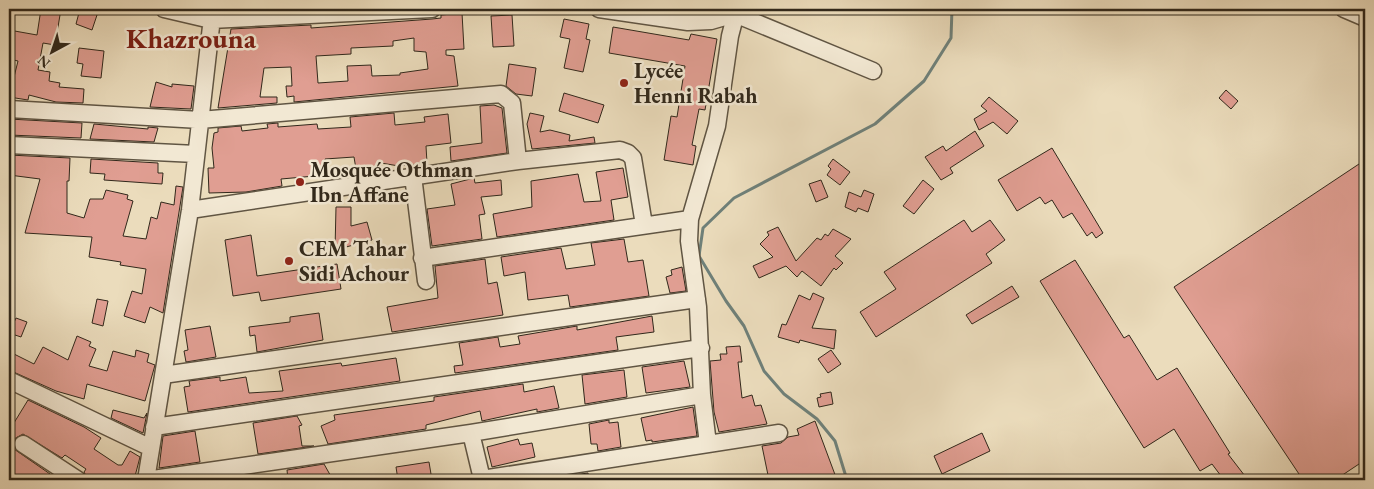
<svg xmlns="http://www.w3.org/2000/svg" width="1374" height="489" font-family="'EB Garamond',serif">
<rect width="100%" height="100%" fill="#ebdcbc"/>
<filter id="stains"><feTurbulence type="fractalNoise" baseFrequency=".004" numOctaves="4"/><feColorMatrix values="0 0 0 0 .2 0 0 0 0 .09 0 0 0 0 .02 0 0 0 .5 -.17"/></filter>
<radialGradient id="worn" r=".72"><stop offset=".6" stop-color="#630" stop-opacity="0"/><stop offset="1" stop-color="#630" stop-opacity=".3"/></radialGradient>
<g fill="none" stroke-linecap="round" stroke-linejoin="round">
<path stroke="#6f8079" stroke-width="3" d="M847 480 835 441 817 419 784 394 764 371 744 326 726 301 699 256 703 228 734 198 875 124 924 81 951 38 952 9"/>
</g>
<path fill="#e09e92" stroke="#31281b" fill-rule="evenodd" d="M41 9H61L55 45 43 43 38 70 50 72 49 81 60 83 59 87 84 89 83 103 56 102 29 95 28 100 9 97 18 61 9 59V30L37 35Z
M80 9H99L92 30 76 24Z
M462 13 464 49 446 50V55L454 56 458 86 294 102V96L287 97 286 86H292L291 67 264 68 260 97H277V103L218 108 231 29 311 25V28L432 19 441 18V15ZM414 38V51L426 52 428 69 400 73V75L372 76 371 65 347 66 348 81 318 83 316 56 351 54V48L393 46V41Z
M512 15 514 46 493 47 491 16Z
M564 19 589 24 586 39 590 40 583 72 564 68 570 39 560 37Z
M613 27 689 40 691 34 717 39 705 110 699 109 692 145 696 146 693 165 664 160 671 116 677 117 685 66 609 53Z
M79 48 104 51 101 78 81 76 83 64 77 63Z
M509 64 536 68 532 96 516 94 506 86Z
M156 82 172 87V84L194 86 191 109 150 107Z
M1226 90 1238 101 1231 109 1219 98Z
M564 93 604 105 598 123 559 111Z
M989 97 1018 121 1007 134 993 122 979 130 974 119 987 111 981 106Z
M494 105 502 108 507 153 451 161 450 147 482 143 480 106Z
M394 113 395 125 425 122 424 117 448 114 451 143 426 146 427 163 399 166 381 163 382 171 357 175 354 157 325 159 326 175 281 179 282 186 246 192 209 193 208 168H214L212 148 214 133 218 132V128L241 126 242 131 268 128 267 124 278 123V127L317 124 318 129 351 127 350 117Z
M530 113 544 116 540 132 550 130 570 135 569 141 594 137 595 143 532 149 527 124Z
M9 119 82 123 81 138 9 135Z
M94 124 148 129V127L158 128 154 142 90 139Z
M975 131 984 146 950 168 953 173 941 180 925 157 943 146 946 151Z
M1052 148 1103 233 1096 238 1092 232 1087 236 1072 213 1063 218 1052 200 1045 204 1040 197 1017 211 998 180Z
M9 155 70 158 69 181H67V213L84 218 90 199H103L106 190 128 195 127 199 133 201 123 236 146 239 151 217 157 219 161 202 174 205 176 186 183 187 163 313 150 307 145 323 124 316 132 291 142 294 146 269 120 265 121 262 89 257 92 237 25 233 40 179 9 175Z
M91 159 158 163V173H163L162 184 104 180 105 174 90 173Z
M833 159 850 172 840 185 827 175 831 169 828 166Z
M1365 160V460L1335 480H1303L1174 287Z
M623 168 628 197 611 200 614 220 497 237 493 214 532 207 531 181 578 174 584 202 601 201 596 172Z
M474 178 475 183 501 180 502 195 481 197 485 214 479 215 482 239 432 246 427 209 455 205 451 184Z
M821 180 828 197 816 202 809 184Z
M923 180 934 189 914 214 903 206Z
M864 190 874 194 868 212 858 208 856 212 845 207 849 192 861 197Z
M336 207H351V226L367 222 372 240 335 250Z
M964 220 972 232 990 220 1005 240 986 254 992 263 876 337 860 312 896 289 884 272Z
M778 227 796 261 817 238 821 240 825 234 828 236 833 229 851 239 835 256 843 263 836 270 834 268 821 286 802 271 797 277 786 266 759 278 753 266 773 257 760 244 769 235 767 232Z
M251 235 257 276 337 264 341 289 261 301 259 292 233 296 225 240Z
M624 239 628 262 643 260 649 296 570 307 568 295 528 300 525 272 504 276 501 257 561 248 566 269 595 265 591 243Z
M485 259 488 284 497 282 503 315 392 332 387 307 438 298 435 266Z
M1075 260 1124 338 1129 335 1157 380 1177 368 1230 453 1228 454 1248 480H1224L1212 464 1200 471 1174 429 1144 448 1040 281Z
M682 267 686 291 670 293 666 277 672 275 671 270Z
M1012 286 1019 297 972 324 966 315Z
M813 293 824 298 812 328 836 330 834 349 800 340 799 343 778 337 782 324 786 325 799 295 810 300Z
M97 299 108 301 103 326 92 323Z
M319 313 323 340 257 352 255 335 250 336 249 327 290 322V317Z
M652 316 654 332 616 337 618 350 455 373 454 366 463 365 459 343 498 337 500 347 520 344 518 336 577 326V330Z
M16 318 27 322 21 337 9 333Z
M210 326 216 357 186 362 184 351 188 350 185 330Z
M77 336 91 342 89 346 96 349 89 366 107 371 113 351 135 357 136 350 149 354 147 362 155 365 145 401 87 384 84 399 56 391 9 370 14 354 34 364 43 347 68 360Z
M740 346 742 362H738L742 398 752 395 755 406 761 405 767 424 719 432 714 412 710 361 721 360 720 354H727L726 347Z
M831 350 841 364 828 373 818 359Z
M396 358 400 381 188 412 184 387 190 386 189 381 220 377V381L246 377 249 393 283 391 279 371 341 363 342 366Z
M684 361 690 387 646 393 642 367Z
M624 370 627 397 585 404 582 375Z
M523 384 524 392 554 386 559 408 537 412V409L482 421 480 411 426 425V429L328 444 321 426 335 420 334 415 434 401V397Z
M831 392 833 404 819 407 817 398 821 397 820 394Z
M28 400 84 427 101 438 94 449 118 465H122L130 451 140 457 134 480H88L84 472 86 469 65 455 62 458 23 434 14 439V449L50 474 46 480H9V431Z
M693 407 697 436 652 442V440L646 441 641 418Z
M113 410 144 418 147 413 143 433 111 418Z
M297 416 302 425 299 426 302 446H314L258 454 253 423Z
M609 420V423L618 422 621 447 598 451 597 444H591L589 424Z
M815 421 837 480H769L762 446 781 443 788 437 799 435 797 429Z
M195 431 200 462 159 468 163 436Z
M982 433 990 451 942 474 934 456Z
M518 439 520 445 532 443 535 457 492 467 487 447Z
M429 462 432 480H398L396 467Z
M324 464 333 480H288L287 470Z
M588 473 589 480H539Z"/>
<g fill="none" stroke-linecap="round" stroke-linejoin="round">
<defs>
<path id="minor" d="M164 9 211 20 432 9
M599 9 688 22 711 21 735 14 873 71
M737 9 730 36 717 126 690 219 689 241 698 307 702 395 708 444 779 433
M1344 9 1365 18
M9 109 200 120 501 94 512 103 518 161
M9 145 196 154
M413 176 426 281
M190 210 518 161 620 150 628 153 633 158 644 225
M422 258 690 219
M163 375 697 299
M9 380 151 448
M154 427 701 348
M471 433 482 479 708 444
M23 444 78 480
M146 480 471 433 702 395
M146 480 190 210 213 9"/>
</defs>
<use href="#minor" stroke="#605543" stroke-width="19"/>
<use href="#minor" stroke="#f2e8d3" stroke-width="16"/>
</g>
<g fill="#8f2418" stroke="#f2e8d3" stroke-width="2">
<circle cx="624" cy="83" r="5"/>
<circle cx="300" cy="182" r="5"/>
<circle cx="289" cy="261" r="5"/>
</g>
<g text-anchor="middle" dominant-baseline="central" stroke-width="5" stroke-linejoin="round" paint-order="stroke">
<g font-size="22" font-weight="bold" fill="#31281b" stroke="#f2e8d3" text-anchor="start">
<text x="634" y="70">Lycée<tspan x="634" dy="25">Henni Rabah</tspan></text>
<text x="310" y="169">Mosquée Othman<tspan x="310" dy="25">Ibn Affane</tspan></text>
<text x="299" y="248">CEM Tahar<tspan x="299" dy="25">Sidi Achour</tspan></text>
</g>
<g font-size="28" font-weight="bold" fill="#7a1f14" stroke="#f2e8d3">
<text x="191" y="38">Khazrouna</text>
</g>
</g>
<rect width="1374" height="489" fill="none" stroke="#ebdcbc" stroke-width="30"/>
<rect x="10" y="10" width="1354" height="469" fill="none" stroke="#31281b" stroke-width="2.5"/>
<rect x="15" y="15" width="1344" height="459" fill="none" stroke="#31281b"/>
<g transform="translate(52 52) rotate(220)" stroke="#f2e8d3" stroke-width="4" paint-order="stroke">
<path d="M0-4L9 19L0 12L-9 19Z" fill="#31281b"/>
<text y="-8" font-size="14" font-weight="bold" text-anchor="middle" fill="#31281b">N</text>
</g>
<rect width="100%" height="100%" filter="url(#stains)"/>
<rect width="100%" height="100%" fill="url(#worn)"/>
</svg>
